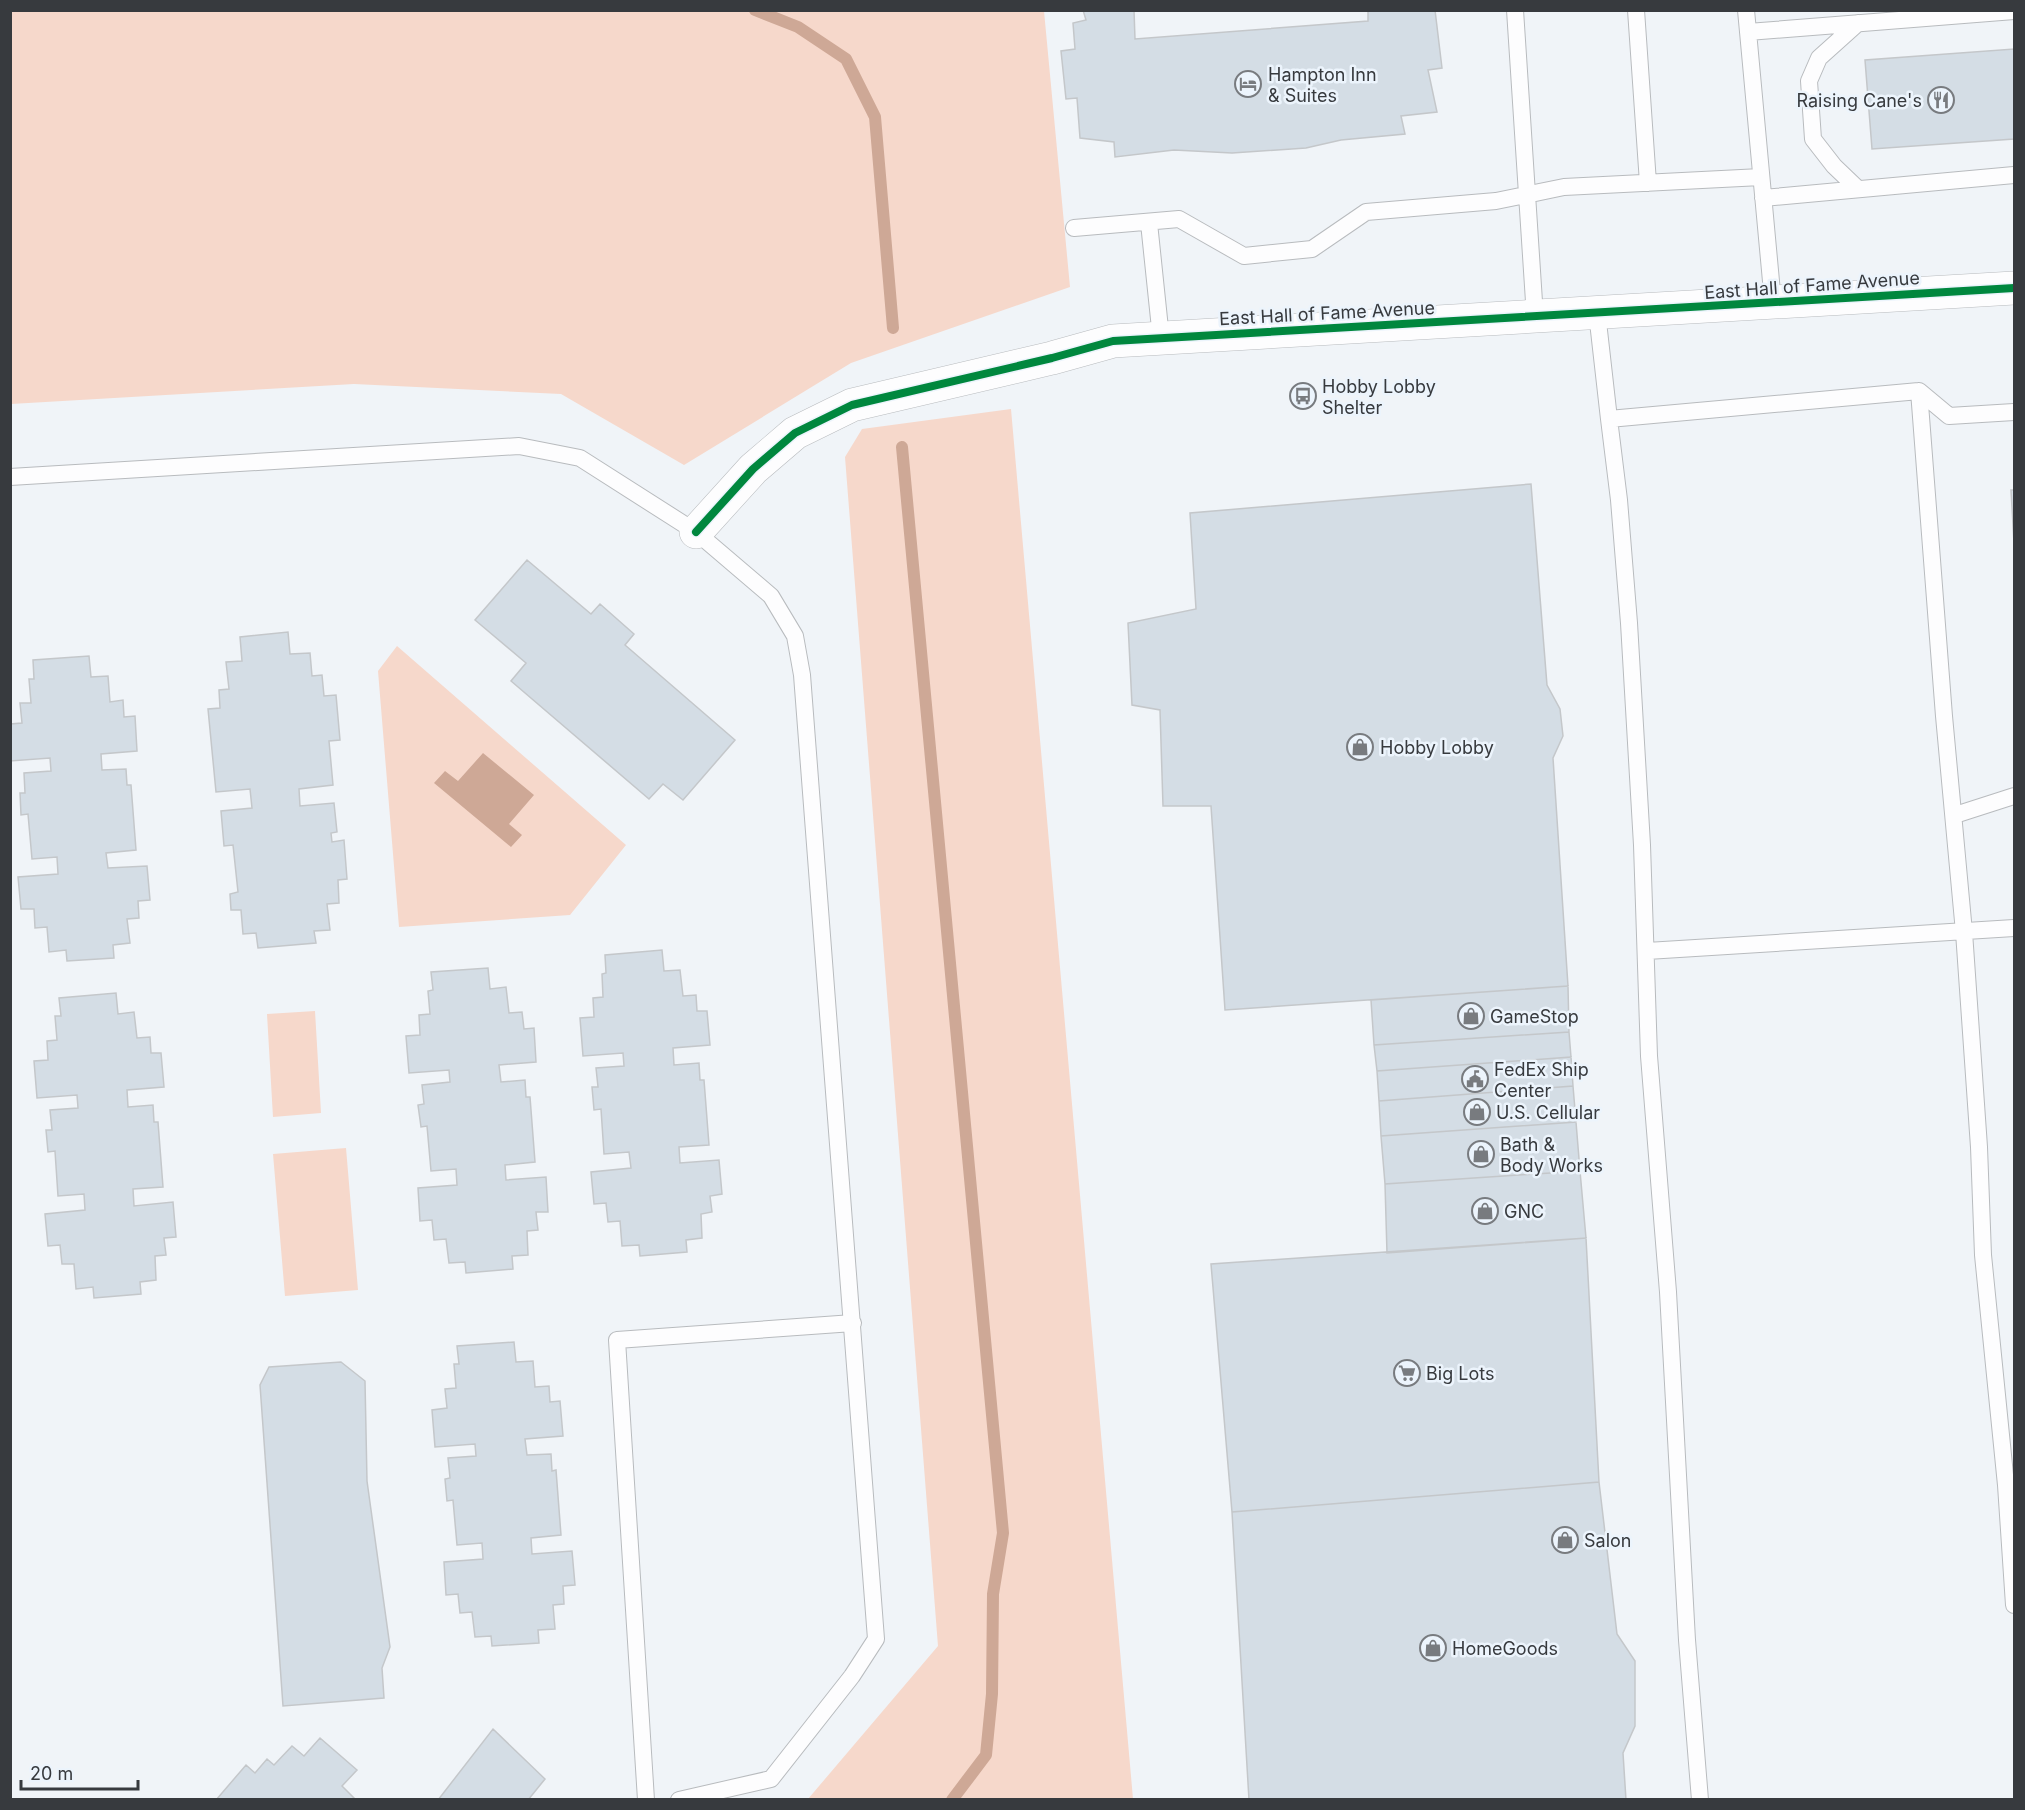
<svg xmlns="http://www.w3.org/2000/svg" width="2025" height="1810" font-family="Inter,sans-serif">
<rect width="100%" height="100%" fill="#f0f4f8"/>
<path fill="#f6d8cb" d="M11 10 1044 11 1070 287 851 363 684 465 561 394 354 384 11 404Z
M1011 409 1133 1799H808L938 1646 845 457 862 429Z
M397 646 626 845 570 915 399 927 378 671Z
M315 1011 321 1113 273 1117 267 1014Z
M346 1148 358 1290 285 1296 273 1154Z"/>
<path fill="#cea896" d="M483 753 534 795 509 824 522 835 511 847 434 783 445 771 458 781Z"/>
<g fill="none" stroke-linecap="round" stroke-linejoin="round">
<path stroke="#cea896" stroke-width="12" d="M755 10 798 27 846 59 875 117 893 328
M902 447 1003 1533 993 1594 992 1694 986 1755 952 1800"/>
</g>
<path fill="#d4dde5" stroke="#c4c7ca" stroke-width="1.5" d="M1083 10H1134L1135 39 1368 21V10H1435L1442 68 1428 70 1437 112 1401 116 1405 134 1341 140 1306 148 1232 153 1174 150 1115 157 1114 142 1080 138 1077 98 1066 99 1061 51 1075 49 1073 23 1086 20Z
M2014 49V139L1872 149 1865 60Z
M1531 484 1547 685 1560 709 1563 736 1553 758 1568 986 1225 1010 1211 806H1163L1160 710 1132 705 1128 623 1196 609 1190 513Z
M2011 490H2014V543Z
M527 560 591 614 600 604 634 634 625 645 735 740 683 800 663 784 649 799 511 681 526 663 475 620Z
M288 632 290 654 310 653 312 676 322 675 324 696 336 695 340 740 329 741 333 785 299 789 300 806 334 803 337 832 331 833 332 842 344 840 347 879 338 880 339 903 327 904 330 930 314 931 316 943 258 948 256 933 243 934 241 910H231L230 894 238 892 233 845 224 846 221 811 252 808 250 789 216 792 208 709 220 708 219 690 229 689 226 662 242 661 240 637Z
M89 656 91 677 108 676 110 702 123 700 124 717 135 716 137 751 101 754 102 770 126 769 127 785H131L136 850 106 853 108 868 147 866 150 900 138 901 139 918 127 919 130 943 113 945 114 958 67 961 66 950 49 952 47 927 35 928 34 909H21L18 877 58 874 57 857 32 859 28 814 21 815 20 793H25L24 773 51 771 50 758 10 761V724L22 723 20 703H31L29 679H34L33 660Z
M662 950 664 971 680 970 683 996 696 995 697 1011H707L710 1045 673 1048 674 1065 699 1063 700 1080H704L709 1145 679 1147 680 1163 719 1160 722 1194 710 1196 712 1212 701 1214 702 1238 686 1240 687 1252 640 1256 639 1245 622 1246 620 1221 608 1222 606 1203 594 1204 591 1172 631 1168 629 1152 604 1154 601 1109 594 1110 592 1087H598L596 1068 624 1066 623 1053 583 1056 580 1018 594 1017 593 998 603 997 602 974 606 973 605 955Z
M488 968 490 989 506 987 509 1013 522 1012 524 1029 534 1028 536 1062 499 1065 501 1082 525 1080 526 1097H530L535 1162 505 1165 506 1180 546 1177 548 1212H536L538 1230 527 1231 528 1255 512 1256 513 1269 466 1273 465 1262 449 1263 446 1239 434 1240 432 1220 420 1221 418 1188 457 1185 456 1169 431 1171 427 1126 421 1127 418 1105 424 1104 422 1085 450 1082 449 1070 409 1073 406 1036 420 1035 419 1015 430 1014 428 991 433 990 431 972Z
M1568 986 1569 1032 1374 1045 1371 1000Z
M116 993 118 1014 134 1012 137 1038 150 1037 151 1053H161L164 1087 127 1090 128 1107 153 1105 154 1122H158L163 1187 133 1189 134 1206 173 1202 176 1237 164 1238 166 1255 155 1256 156 1280 140 1282 141 1294 94 1298 93 1287 76 1289 74 1264H62L60 1245 48 1246 45 1214 85 1210 84 1194 58 1196 55 1151 48 1152 46 1130H52L50 1110 78 1108 77 1095 37 1098 34 1061 48 1060 47 1041 57 1040 55 1016H61L59 998Z
M1569 1032 1571 1057 1377 1071 1374 1045Z
M1571 1057 1573 1086 1379 1101 1377 1071Z
M1573 1086 1576 1122 1381 1136 1379 1101Z
M1576 1122 1580 1171 1385 1184 1381 1136Z
M1580 1171 1586 1238 1387 1253 1385 1184Z
M1586 1238 1599 1482 1232 1512 1211 1264Z
M514 1342 516 1362 533 1361 535 1387 549 1386 550 1402 560 1401 563 1436 525 1439 527 1455 551 1454 552 1471 556 1470 561 1535 531 1538 532 1554 572 1551 575 1585 563 1586 564 1604 553 1605 555 1629 538 1630 539 1643 492 1646 491 1636 475 1637 472 1612 460 1613 458 1594 446 1595 444 1562 483 1559 482 1543 457 1545 453 1500 447 1501 445 1479 450 1478 448 1458 476 1456 475 1444 435 1447 432 1410 447 1408 445 1389 456 1388 454 1364H459L457 1346Z
M341 1362 365 1381 367 1481 390 1647 382 1668 384 1698 283 1706 260 1385 269 1367Z
M1599 1482 1617 1634 1635 1661V1726L1623 1753 1626 1800H1249L1232 1512Z
M493 1729 545 1779 528 1800H438Z
M320 1738 357 1770 342 1786 356 1800H216L246 1765 255 1773 267 1759 274 1765 292 1746 304 1756Z"/>
<g fill="none" stroke-linecap="round" stroke-linejoin="round">
<defs>
<path id="service" d="M1515 10 1535 317
M1636 10 1648 183
M1746 10 1773 303
M1748 32 2014 11
M1858 189 1834 166 1813 139 1809 81 1819 58 1858 23
M1763 198 2014 175
M1149 223 1161 338
M1074 228 1179 219 1244 256 1312 249 1366 212 1496 201 1564 187 1761 177
M1597 313 1609 419
M1919 391 1949 416 2014 412
M10 477 519 446 580 458 696 532 771 596 795 636 802 675 876 1639 852 1676 771 1779 679 1800
M1955 815 2014 796
M1647 951 2014 928
M646 1800 617 1340 853 1323
M1700 1800 1687 1640 1668 1292 1649 1056 1642 845 1629 623 1619 500 1609 419 1919 391 1944 716 1964 932 1979 1147 1983 1255 2006 1485 2014 1605"/>
<path id="minor" d="M696 532 753 469 795 433 852 405 1052 358 1113 341 2014 288"/>
</defs>
<use href="#service" stroke="#b8bbbe" stroke-width="18"/>
<use href="#minor" stroke="#b8bbbe" stroke-width="34"/>
<use href="#service" stroke="#fdfdfe" stroke-width="16"/>
<use href="#minor" stroke="#fdfdfe" stroke-width="33"/>
<defs>
<path id="cycleway" d="M696 532 753 469 795 433 852 405 1052 358 1113 341 2014 288"/>
</defs>
<use href="#cycleway" stroke="#ecf4fc" stroke-width="11"/>
<use href="#cycleway" stroke="#00873e" stroke-width="8"/>
</g>
<defs>
<symbol id="hotel-ring" viewBox="-11 -11 22 22"><circle r="9.5" fill="#ecf4fc" stroke="#787b7f" stroke-width="1.5"/><path d="M-6-4.5h1.5V1H6V5H4.5V3h-9V5H-6ZM-4 0a1.8 1.8 0 1 1 3.6 0ZM.5 0V-2.5h3Q6-2.5 6 0Z" fill="#787b7f"/></symbol>
<symbol id="restaurant-ring" viewBox="-11 -11 22 22"><circle r="9.5" fill="#ecf4fc" stroke="#787b7f" stroke-width="1.5"/><path d="M-5-6h1v4h1v-4h1v4h1v-4h1v5L-1.5 .5V6h-2V.5L-5-1ZM5-6V6H3V1.5H1.5Q1.5-4 5-6Z" fill="#787b7f"/></symbol>
<symbol id="bus-ring" viewBox="-11 -11 22 22"><circle r="9.5" fill="#ecf4fc" stroke="#787b7f" stroke-width="1.5"/><path d="M-5-6H5V4H4V6H2V4H-2V6H-4V4H-5ZM-3.5-4V0h7V-4ZM-3.5 1.2v1.5H-2V1.2ZM2 1.2v1.5H3.5V1.2Z" fill="#787b7f"/></symbol>
<symbol id="shop-ring" viewBox="-11 -11 22 22"><circle r="9.5" fill="#ecf4fc" stroke="#787b7f" stroke-width="1.5"/><path d="M-5-2.5h2.3a2.7 3.5 0 0 1 5.4 0H5L5.5 6h-11ZM-1.5-2.5h3a1.5 2.3 0 0 0-3 0Z" fill="#787b7f"/></symbol>
<symbol id="civic-ring" viewBox="-11 -11 22 22"><circle r="9.5" fill="#ecf4fc" stroke="#787b7f" stroke-width="1.5"/><path d="M-.6-6.5H3V-4.5H.6V-3L4-1V1h2V6H-6V1h2V-1L-.6-3ZM-1.2 2.5V6h2.4V2.5Z" fill="#787b7f"/></symbol>
<symbol id="supermarket-ring" viewBox="-11 -11 22 22"><circle r="9.5" fill="#ecf4fc" stroke="#787b7f" stroke-width="1.5"/><path d="M-6-5.5h2.5l.6 2H6L4.5 2H-2.5L-4.4-4H-6ZM-1.5 3.2a1.3 1.3 0 1 0 .1 0ZM3 3.2a1.3 1.3 0 1 0 .1 0Z" fill="#787b7f"/></symbol>
</defs>
<g fill-rule="evenodd">
<use href="#hotel-ring" x="1233" y="69" width="30" height="30"/>
<use href="#restaurant-ring" x="1926" y="85" width="30" height="30"/>
<use href="#bus-ring" x="1288" y="381" width="30" height="30"/>
<use href="#shop-ring" x="1345" y="732" width="30" height="30"/>
<use href="#shop-ring" x="1456" y="1001" width="30" height="30"/>
<use href="#civic-ring" x="1460" y="1064" width="30" height="30"/>
<use href="#shop-ring" x="1462" y="1097" width="30" height="30"/>
<use href="#shop-ring" x="1466" y="1139" width="30" height="30"/>
<use href="#shop-ring" x="1470" y="1196" width="30" height="30"/>
<use href="#supermarket-ring" x="1392" y="1358" width="30" height="30"/>
<use href="#shop-ring" x="1550" y="1525" width="30" height="30"/>
<use href="#shop-ring" x="1418" y="1633" width="30" height="30"/>
</g>
<g text-anchor="middle" dominant-baseline="central" stroke-width="5" stroke-linejoin="round" paint-order="stroke">
<g font-size="18" fill="#373a3e" stroke="#ecf4fc" text-anchor="start">
<text x="1268" y="74">Hampton Inn<tspan x="1268" dy="21">&amp; Suites</tspan></text>
<text x="1922" y="100" text-anchor="end">Raising Cane's</text>
<text x="1322" y="386">Hobby Lobby<tspan x="1322" dy="21">Shelter</tspan></text>
<text x="1380" y="747">Hobby Lobby</text>
<text x="1490" y="1016">GameStop</text>
<text x="1494" y="1069">FedEx Ship<tspan x="1494" dy="21">Center</tspan></text>
<text x="1496" y="1112">U.S. Cellular</text>
<text x="1500" y="1144">Bath &amp;<tspan x="1500" dy="21">Body Works</tspan></text>
<text x="1504" y="1211">GNC</text>
<text x="1426" y="1373">Big Lots</text>
<text x="1584" y="1540">Salon</text>
<text x="1452" y="1648">HomeGoods</text>
</g>
<g font-size="18" fill="#373a3e" stroke="#ecf4fc">
<text transform="translate(1812 285) rotate(-4)">East Hall of Fame Avenue</text>
<text transform="translate(1327 313) rotate(-3)">East Hall of Fame Avenue</text>
</g>
</g>
<rect width="2025" height="1810" fill="none" stroke="#373a3e" stroke-width="24"/>
<path d="M21 1780v9h117v-9" fill="none" stroke="#373a3e" stroke-width="3"/>
<text x="30" y="1780" font-size="18" fill="#373a3e" stroke="#ecf4fc" stroke-width="4.5" paint-order="stroke">20 m</text>
</svg>
